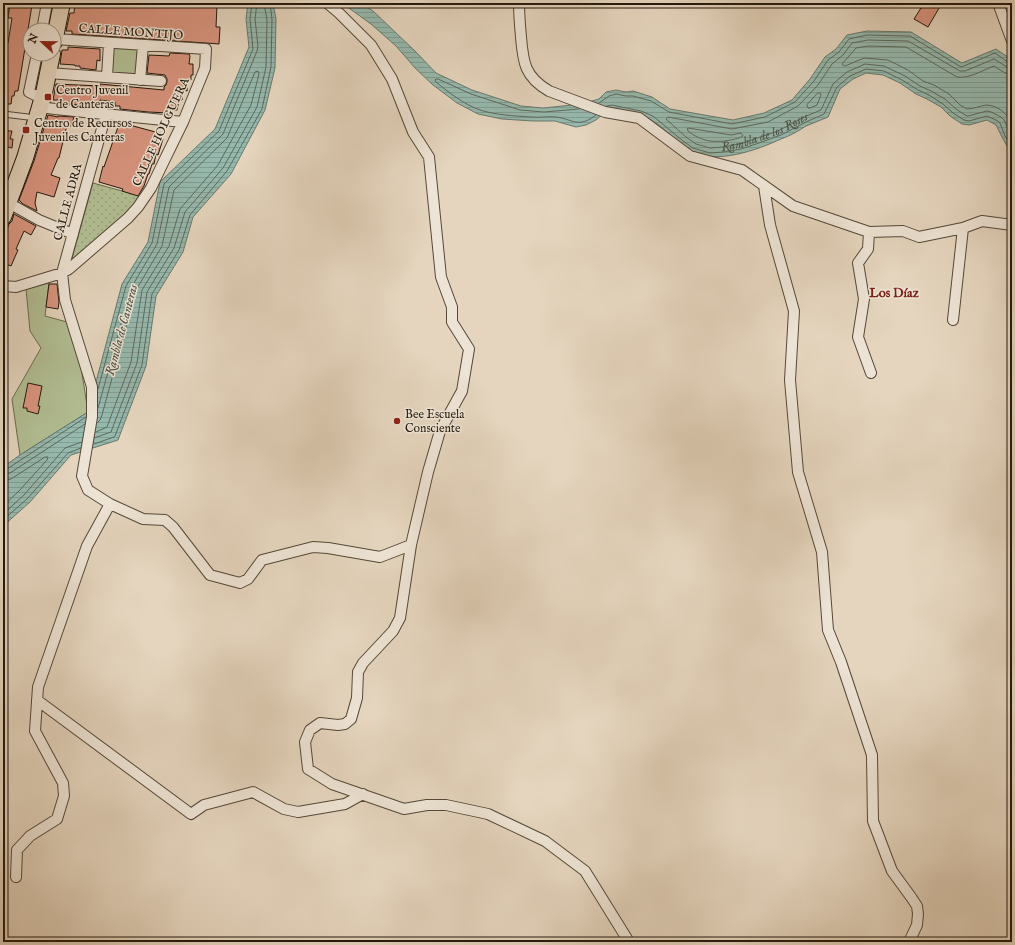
<svg xmlns="http://www.w3.org/2000/svg" width="1015" height="945" font-family="'IM FELL English',serif">
<defs>
<pattern id="forest-firs" width="22" height="20" patternUnits="userSpaceOnUse"><rect width="22" height="20" fill="#b2be93"/><path d="M5 1l3.5 6h-7zM16 11l3.5 6h-7z" fill="#99a37e"/></pattern>
<pattern id="park-dots" width="8" height="8" patternUnits="userSpaceOnUse"><rect width="8" height="8" fill="#b2be93"/><path d="M2 2h.1M6 6h.1" fill="none" stroke="#99a37e" stroke-width="1.8" stroke-linecap="round"/></pattern>
<pattern id="water-rules" width="6" height="5" patternUnits="userSpaceOnUse"><rect width="6" height="5" fill="#96b9ae"/><path d="M0 2.5h6" fill="none" stroke="#819e94"/></pattern>
</defs>
<rect width="100%" height="100%" fill="#e5d5be"/>
<filter id="stains"><feTurbulence type="fractalNoise" baseFrequency=".005" numOctaves="4"/><feColorMatrix values="0 0 0 0 .2 0 0 0 0 .09 0 0 0 0 .02 0 0 0 .5 -.17"/></filter>
<radialGradient id="worn" r=".72"><stop offset=".6" stop-color="#630" stop-opacity="0"/><stop offset="1" stop-color="#630" stop-opacity=".3"/></radialGradient>
<path fill="url(#forest-firs)" stroke="#6a6c50" d="M3 3H10L3 48Z"/>
<path fill="url(#park-dots)" stroke="#6a6c50" d="M93 183 144 197 69 269Z"/>
<path fill="#b2be93" stroke="#6a6c50" d="M109 43 143 45 140 80 107 77Z
M49 283 45 316 67 322 81 367 88 412 20 455 12 399 41 348 30 331 26 289Z"/>
<path fill="url(#water-rules)" stroke="#68796d" d="M248 3H273L276 19 275 68 265 110 231 174 193 217 183 252 156 296 146 366 118 440 71 455 30 502 3 526V467L20 455 88 412 122 284 148 242 160 182 215 129 249 47 246 19Z
M342 3H361L373 11 415 51 436 73 472 90 521 106 543 108 582 104 599 99 606 92 616 90 626 92 633 91 652 97 670 109 733 120 764 113 792 100 810 79 825 57 836 49 847 35 867 31 911 32 962 63 996 49 1012 60V155L1002 137 996 125 987 120 969 125 962 124 950 116 941 107 927 99 916 94 900 83 883 75 866 73 853 79 840 89 828 117C821 120 813 123 806 126 798 131 790 136 781 139 757 150 716 165 691 151 674 142 657 118 639 115 628 112 616 113 605 112L596 120 586 125 576 127 555 121H533L502 119 478 114 457 103 433 85 415 68 396 46 371 24Z"/>
<g fill="none" stroke-linecap="round" stroke-linejoin="round">
<g stroke="#5c695d" stroke-width="1">
<path id="s1" d="M1012 68 1007 67 994 59 965 71H960L908 41 868 40 852 43 843 55 832 64 818 85 798 106 768 122 732 129 668 117 666 119 686 137 696 144 710 148 723 147 740 144 778 131 804 117 821 110 833 84 847 72 865 64 884 66 905 76 920 86 931 91 945 99 956 109 965 115 968 116 987 111 991 112 1001 117 1004 120 1012 137"/>
<path d="M1012 74 1005 73 994 66C983 70 969 79 957 77L906 47 868 46 856 48 842 64 843 65 845 66 864 58 888 60 908 70 923 81 934 85 949 94 960 105 967 109C973 109 980 106 986 105 997 105 1008 114 1012 123"/>
<path d="M818 93H820L821 95 817 105 810 108H808L807 105Z"/>
<path d="M599 103 609 96 616 94 626 96H633L651 101 669 112 732 124 765 117 795 102 814 81 828 60 839 52 849 39 867 35 910 36 961 67 964 66 995 53 1009 63H1012"/>
<path d="M607 106 612 105 641 111 653 116 683 141 693 148 710 153 723 152 741 149 759 143 781 135 806 122 824 114 837 87 850 76 866 69 884 71 902 80 918 90 929 95 943 104 953 113 964 120 969 121 987 116 998 121 1000 123 1005 136 1012 147"/>
<path d="M579 109 544 112 520 110 471 94 438 79H436L435 80 436 82C448 92 465 105 480 110 496 115 514 116 531 117 539 118 548 116 556 117 573 119 578 129 596 115"/>
<path d="M688 128 731 135 741 133 743 136C740 138 736 139 731 140 714 143 702 142 688 131Z"/>
<path d="M98 389 126 286 152 243 164 184 219 131 253 49 250 19 252 3"/>
<path d="M98 408 131 288 157 244 169 187 223 134 257 51 258 46 255 19 257 3"/>
<path d="M96 432 107 427 131 362 142 290 169 246 180 209 218 165 251 105 259 74 258 71 255 72 227 138 174 190 162 246 136 290 102 415 100 420 97 423"/>
<path d="M94 438 111 432 137 363 147 292 174 248 185 212 223 168 257 107 266 67 267 20 264 3"/>
<path d="M94 444 114 437 115 436 142 365 152 294 179 250 190 215 227 171 262 109 271 67 272 19 270 3"/>
<path d="M3 469H7L86 417"/>
<path d="M3 474 10 473 85 424"/>
<path d="M3 480 11 479 45 457H48L47 460 19 491 3 506"/>
<path d="M3 514 24 495 65 448 82 442"/>
<path d="M3 520 27 499 68 453 81 448"/>
</g>
</g>
<path fill="#d9957f" stroke="#23190c" d="M10 3H29V5H32L18 91H15L14 96H12L11 104H3V74L6 58H3V47L4 42 8 43 12 18H8Z
M75 3H192L217 5 216 27H220L219 44 206 43 72 34V31H66L70 13H74Z
M925 3H942L928 27 914 19 921 8H922Z
M68 47 100 49V61L97 60 96 70 80 68V66H75V65L60 64 62 50H68Z
M170 53 189 54 190 56 189 64H193V75H191V80H188L187 91 183 90 182 100H179L177 110 169 111V113L148 112 120 109V106H115V102L100 100 99 104H90L89 106 59 103 60 100H53L56 84 100 86V84L164 90V87L166 85 167 82V79L165 75 147 73 149 55 169 56Z
M48 115 58 117V116L74 117 71 126 67 125 59 158H58L51 175 60 178 54 197 37 192 35 203 37 211 23 204 19 200 34 161Z
M122 123 163 134 161 139H163L158 155 156 154 154 164H152L149 174H148L144 186 138 196 122 191 123 189 99 182 103 166 104 167 118 127H121Z
M3 131H12L10 139H13L12 148 3 146 4 142H3Z
M14 214 36 226 31 235 24 231 16 249 18 250 11 266 3 263V247L7 238 4 237 9 224 12 221Z
M49 284H57L59 302 58 309 46 307Z
M28 383 42 386 38 406H40L38 414 27 411V408H23Z"/>
<g fill="none" stroke-linecap="round" stroke-linejoin="round">
<defs>
<path id="lane" d="M3 114 28 117 34 119"/>
<path id="street" d="M327 3 339 13 371 45 392 79 413 132 429 157 441 277 452 307V322L469 349 462 391 440 431 428 472 411 545 400 618 393 631 363 663 358 672 357 698 351 719 345 724 338 725 320 723 310 730 305 742 308 769 332 784 404 809 427 805H446L488 814 545 841 585 871 629 942
M519 3C519 14 520 26 521 37 523 63 525 77 549 91L605 112 639 118 690 156 742 170 793 206 869 232 903 231 919 237 963 228 982 221 1012 225
M998 3 1012 41
M42 30 47 3
M37 54 29 92 43 99
M48 73 161 81
M107 77 109 43
M140 80 143 45
M40 107 55 109 183 122
M106 114 62 273 65 300 92 387V417L82 476 88 490 110 504 143 519 165 520 173 527 210 575 240 583 248 579 262 560 313 547 328 548 380 557 411 545
M764 186 770 225 794 311 790 380 798 472 822 552 828 630 841 662 872 755 873 821 892 871 911 897 917 906 918 914 917 925 909 942
M8 204 14 206 39 220 73 234
M869 232 868 249 858 263 864 299 858 337 871 373
M3 286 16 287 62 273 69 269 128 218 138 207 151 188 163 163 183 122 205 68 206 49 55 39
M953 320 963 228
M37 700 191 814 204 805 253 792 284 809 298 812 345 804 363 794
M16 877 17 850 30 836 57 819 64 796 63 783 35 731 38 687 87 546 110 504"/>
<path id="primary" d="M54 42 62 3
M3 217 25 158 40 107 44 93 52 54"/>
</defs>
<use href="#lane" stroke="#544838" stroke-width="7"/>
<use href="#street" stroke="#544838" stroke-width="12"/>
<use href="#primary" stroke="#23190c" stroke-width="18"/>
<use href="#lane" stroke="#eee4d5" stroke-width="5"/>
<use href="#street" stroke="#eee4d5" stroke-width="10"/>
<use href="#primary" stroke="#e5d5be" stroke-width="16"/>
</g>
<g fill="#8f2418" stroke="#eee4d5" stroke-width="1.5">
<rect x="44" y="93" width="8" height="8" rx="2"/>
<rect x="22" y="126" width="8" height="8" rx="2"/>
<circle cx="397" cy="421" r="4"/>
</g>
<g text-anchor="middle" dominant-baseline="central" stroke-width="3" stroke-linejoin="round" paint-order="stroke">
<g font-size="12" fill="#23190c" stroke="#eee4d5">
<text transform="translate(131 32) rotate(4)">CALLE MONTIJO</text>
<text transform="translate(161 132) rotate(-65)">CALLE HOLGUERA</text>
<text transform="translate(68 202) rotate(-75)">CALLE ADRA</text>
</g>
<g font-size="12" fill="#23190c" stroke="#eee4d5" text-anchor="start">
<text x="56" y="90">Centro Juvenil<tspan x="56" dy="14">de Canteras</tspan></text>
<text x="34" y="123">Centro de Recursos<tspan x="34" dy="14">Juveniles Canteras</tspan></text>
<text x="405" y="414">Bee Escuela<tspan x="405" dy="14">Consciente</tspan></text>
</g>
<g font-size="13" font-style="italic" fill="#4b5145" stroke="#eee4d5">
<text stroke="none"><textPath href="#s1" startOffset="506">Rambla de los Roses</textPath></text>
<text transform="translate(122 330) rotate(-75)">Rambla de Canteras</text>
</g>
<g font-size="13" font-weight="bold" fill="#7a1f14" stroke="#eee4d5">
<text x="894" y="293">Los Díaz</text>
</g>
</g>
<rect width="1015" height="945" fill="none" stroke="#e5d5be" stroke-width="16"/>
<rect x="4" y="4" width="1007" height="937" fill="none" stroke="#23190c" stroke-width="2"/>
<rect x="8" y="8" width="999" height="929" fill="none" stroke="#23190c"/>
<g transform="translate(42 42) rotate(292)"><circle r="19" fill="#eee4d5" stroke="#9d9385"/>
<path d="M0-3L7 15L0 10L-7 15Z" fill="#8f2418"/>
<text y="-6" font-size="11" font-weight="bold" text-anchor="middle" fill="#23190c">N</text>
</g>
<rect width="100%" height="100%" filter="url(#stains)"/>
<rect width="100%" height="100%" fill="url(#worn)"/>
</svg>
